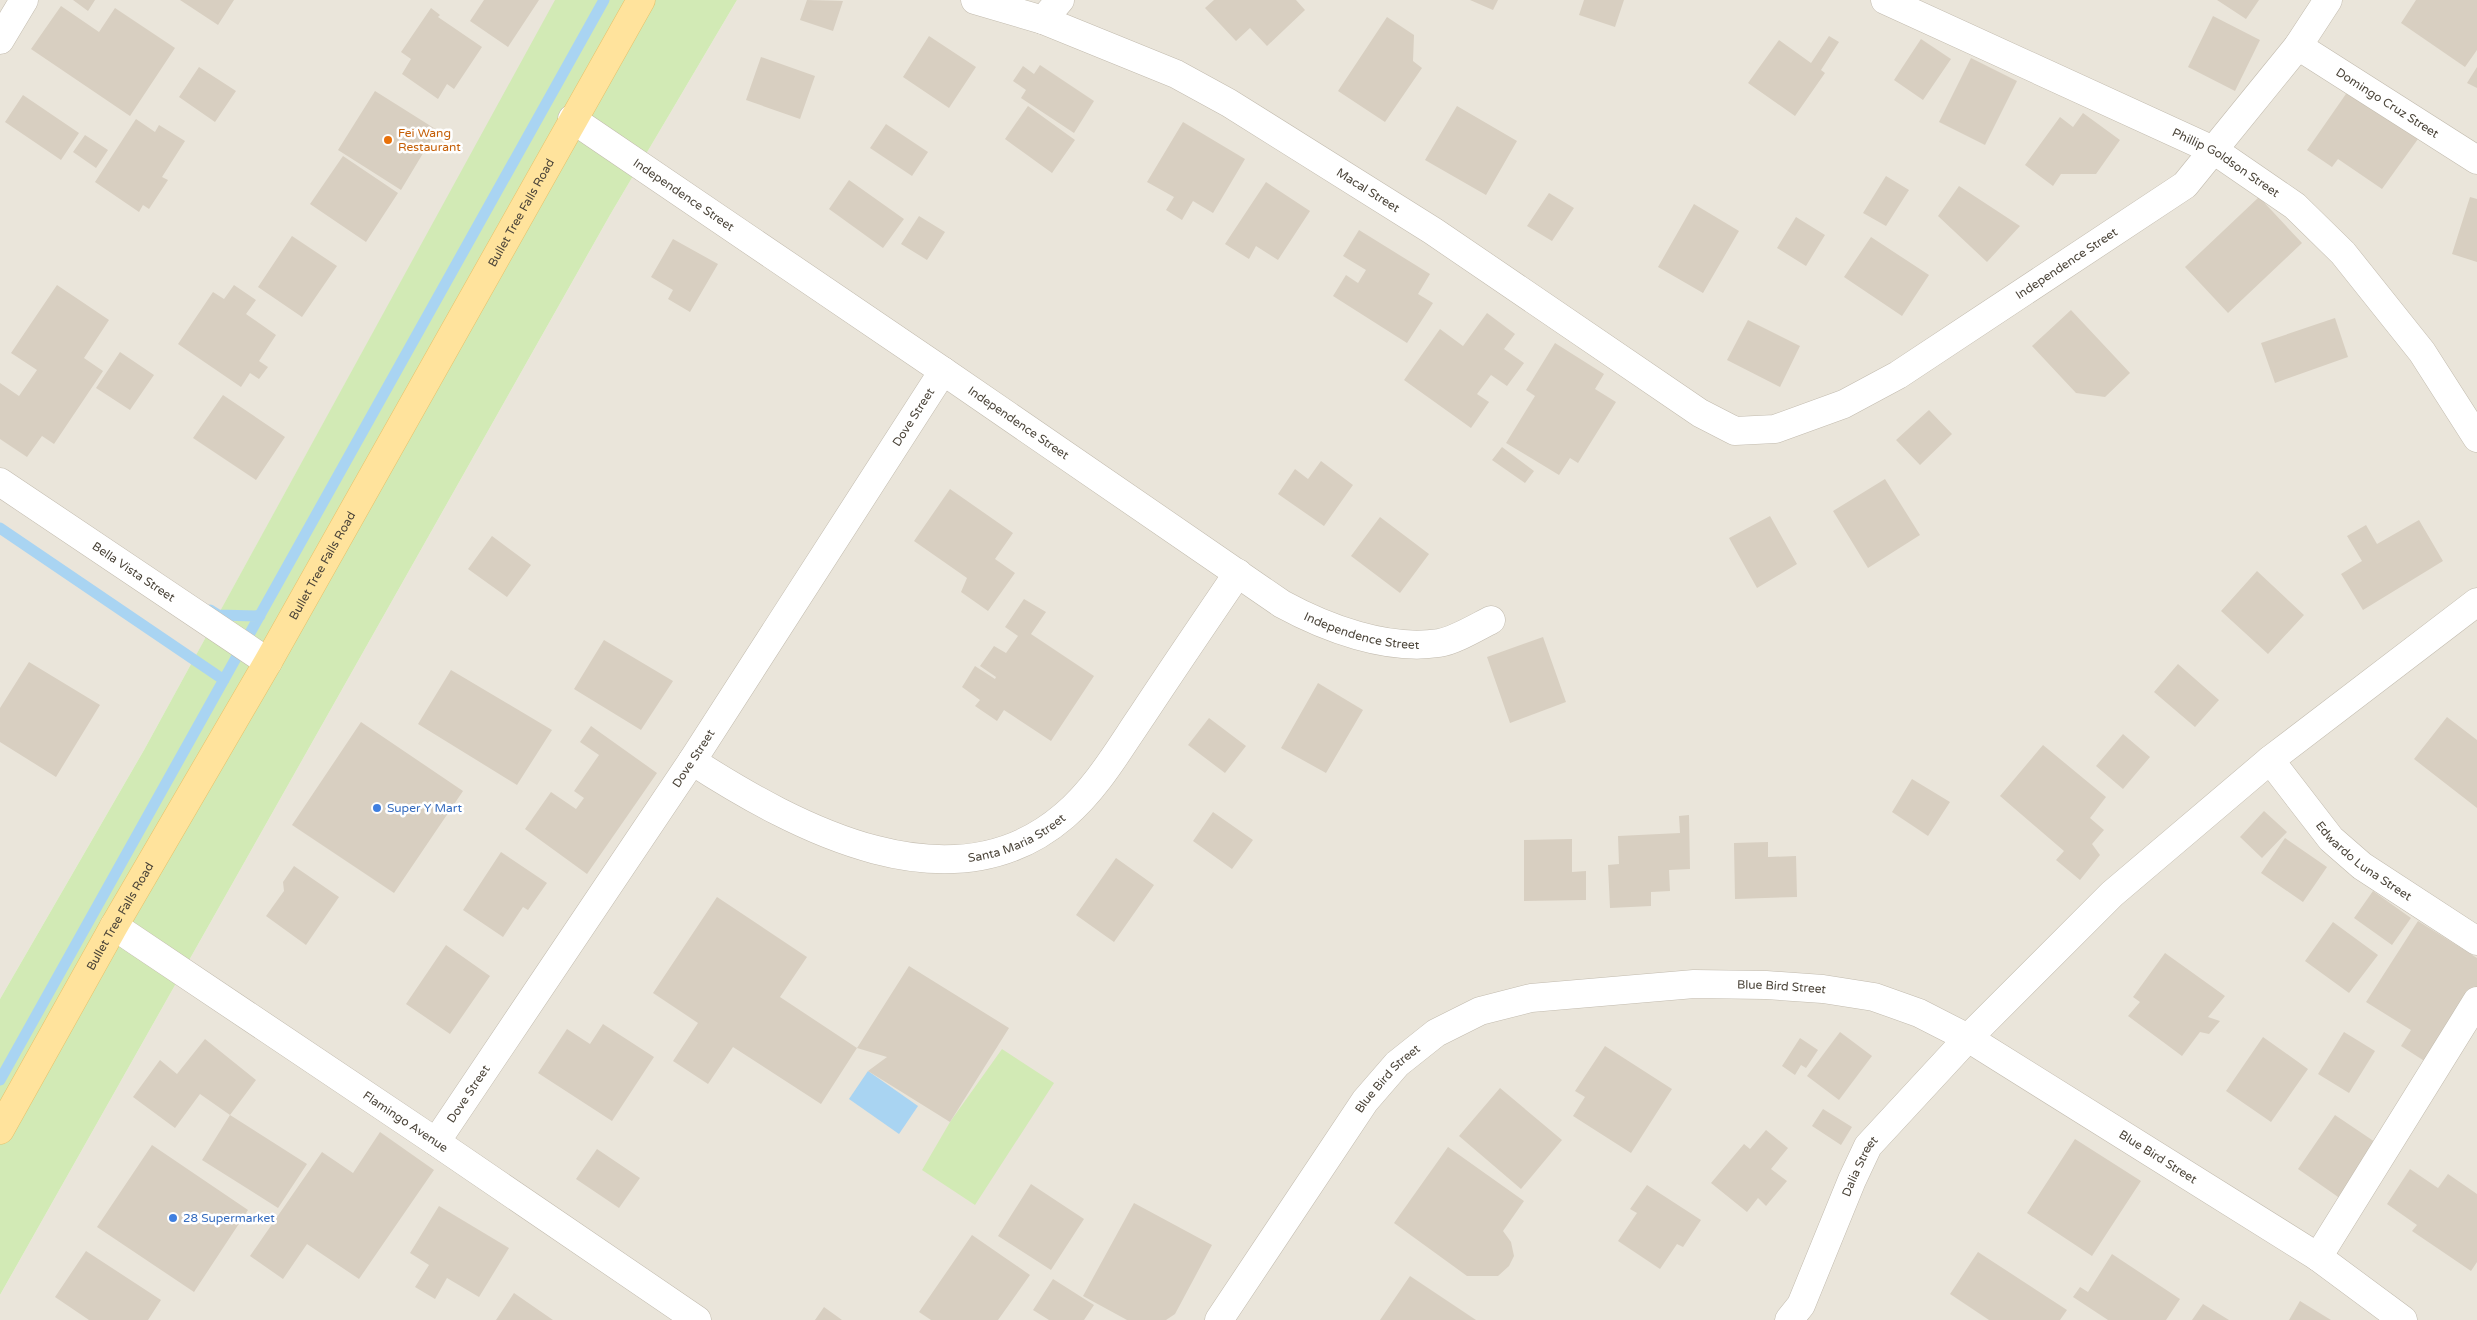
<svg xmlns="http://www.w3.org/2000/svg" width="2477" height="1320" font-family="'Varela Round',sans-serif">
<rect width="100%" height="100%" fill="#f6f3ec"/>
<path fill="#eae5da" d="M0 0H556L144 750 0 999Z
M737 0H2477V1320H0V1295L610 215Z"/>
<path fill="#d2eab5" d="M555 0H737L610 215 0 1295V999L144 750Z
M1002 1049 1054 1083 975 1205 922 1170 950 1122Z"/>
<path fill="#a9d4f2" d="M868 1071 918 1106 899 1134 849 1099Z"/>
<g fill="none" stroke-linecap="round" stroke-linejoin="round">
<path stroke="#a9d4f2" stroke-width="11" d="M0 528 224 680
M210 610 218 615 260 616
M0 1080 604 0"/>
</g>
<path fill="#d8cfc1" d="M73 0H95L88 11Z
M180 0H234L218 25Z
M484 0H539L508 47 470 21Z
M807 0 843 1 833 31 800 20Z
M1214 0H1296L1305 10 1267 46 1250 28 1236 41 1205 8Z
M1470 0H1498L1493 10Z
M1584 0H1624L1615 27 1579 15Z
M2217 0H2259L2246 19Z
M2416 0H2477V50L2465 67 2401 23Z
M61 6 99 32 115 8 175 48 130 116 31 49Z
M431 8 440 15 438 17 482 47 454 89 447 84 438 99 402 74 411 59 401 52Z
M2213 16 2260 40 2235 91 2188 67Z
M1387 17 1414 35 1413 61 1422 68 1385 122 1338 91Z
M929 36 976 67 949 108 903 77Z
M1829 36 1839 42 1821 70 1825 73 1795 116 1748 83 1779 40 1811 63Z
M1921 39 1951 59 1923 100 1894 80Z
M761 57 815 76 800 119 746 100Z
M1971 58 2017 81 1985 145 1939 122Z
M1040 65 1094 101 1074 133 1021 98 1026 90 1013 81 1023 66 1034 74Z
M199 67 236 91 215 122 179 97Z
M2477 67V88L2467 83Z
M375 91 437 130 401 190 338 150Z
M2348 91 2418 139 2382 189 2338 159 2332 167 2307 150Z
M23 95 79 133 61 160 5 122Z
M1028 106 1075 140 1052 173 1005 139Z
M1457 106 1517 141 1486 195 1425 160Z
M2083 113 2120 140 2096 174H2061L2053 186 2025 165 2060 117 2073 127Z
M136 119 155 132 159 125 185 141 162 177 168 180 149 209 143 205 139 212 95 182Z
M1183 122 1245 159 1213 213 1193 201 1182 220 1166 210 1174 197 1147 182Z
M886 124 928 152 912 176 870 148Z
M85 135 108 150 96 168 73 152Z
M343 156 398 193 366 242 310 204Z
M1886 176 1909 190 1886 226 1863 213Z
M849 180 904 219 883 248 829 209Z
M1266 182 1310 211 1278 260 1256 246 1249 259 1225 244Z
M1959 186 2020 226 1987 262 1938 216Z
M1549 193 1574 208 1552 241 1527 226Z
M2259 197 2302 243 2228 313 2185 267Z
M2470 197 2477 199V262L2452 254Z
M1694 204 1739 231 1703 293 1658 267Z
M919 216 945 232 927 260 901 244Z
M1796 217 1825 235 1806 266 1777 248Z
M1359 230 1430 274 1418 294 1433 303 1407 343 1333 296 1346 275 1358 283 1366 270 1343 256Z
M292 236 337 266 302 317 258 287Z
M1871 237 1929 275 1902 316 1844 277Z
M673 239 718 264 690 312 668 299 673 290 651 277Z
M57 285 109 320 84 358 103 371 54 444 42 436 27 457 0 439V383L19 396 37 370 11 353Z
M234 285 256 300 246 314 276 335 259 361 268 367 259 379 250 373 241 387 178 344 213 292 224 299Z
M2071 310 2130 373 2105 397 2076 393 2032 346Z
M1487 313 1515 334 1504 349 1524 363 1507 386 1491 375 1477 394 1489 402 1471 428 1404 380 1440 329 1463 346Z
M2335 318 2348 357 2275 383 2261 343Z
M1748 320 1800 346 1780 387 1727 360Z
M1555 343 1604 374 1595 389 1616 402 1578 463 1570 458 1559 475 1506 443 1535 396 1526 390Z
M120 352 154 375 130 410 96 388Z
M223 395 285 437 256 480 193 438Z
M1929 410 1952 434 1920 465 1896 440Z
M1502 447 1534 471 1525 483 1492 460Z
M1321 461 1353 485 1324 526 1278 494 1295 469 1308 479Z
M1885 479 1920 535 1868 568 1833 511Z
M950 489 1013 533 995 559 1015 573 988 611 961 592 967 578 914 541Z
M1770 516 1797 564 1757 588 1729 538Z
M1380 517 1429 554 1400 593 1351 556Z
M2419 520 2443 561 2363 610 2341 574 2362 561 2347 536 2366 525 2377 544Z
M492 536 531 565 507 597 468 569Z
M2257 571 2304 615 2268 654 2221 611Z
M1024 599 1046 612 1031 634 1094 676 1051 741 1004 710 997 721 975 706 980 700 962 687 975 666 995 679 996 677 980 666 994 646 1006 653 1018 636 1005 627Z
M1543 637 1566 702 1510 723 1487 657Z
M604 640 673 681 641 730 574 689Z
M29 662 100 705 56 777 0 742V708Z
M2178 664 2219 700 2195 727 2154 692Z
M451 670 552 730 517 785 418 724Z
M1318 683 1363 710 1326 773 1281 748Z
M2447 717 2477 740V808L2414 759Z
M1209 718 1246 746 1225 773 1188 745Z
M361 722 463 791 394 893 292 825Z
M591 726 657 773 587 874 525 829 551 792 576 809 584 798 574 791 599 755 580 742Z
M2123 734 2150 757 2123 789 2096 766Z
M2043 745 2106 797 2090 818 2104 830 2092 844 2100 855 2080 880 2056 860 2064 851 2000 796Z
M1912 779 1950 802 1928 836 1892 812Z
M2264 811 2287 832 2262 858 2240 837Z
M1213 812 1253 840 1232 869 1193 841Z
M1689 815 1690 869 1669 870 1670 891 1651 892V906L1610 908 1608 865 1619 864 1618 836 1680 833 1679 816Z
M2285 838 2327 867 2303 902 2261 873Z
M1572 839V872L1586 871V900L1524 901V840Z
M1768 842V857L1796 856 1797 897 1735 899 1734 843Z
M501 852 547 883 528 910 523 907 503 937 463 910Z
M1116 858 1154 885 1114 942 1076 915Z
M294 866 339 897 306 945 266 916 284 891 283 882Z
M2373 891 2411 918 2392 945 2354 918Z
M717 897 807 957 780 997 857 1048 821 1104 733 1047 708 1084 673 1061 698 1023 653 993Z
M2418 921 2477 958V1013L2440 1071 2401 1046 2411 1030 2366 1002Z
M2333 922 2378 955 2349 993 2305 961Z
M446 945 490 976 450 1034 406 1004Z
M2165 953 2225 996 2208 1017 2220 1021 2209 1034 2200 1032 2182 1056 2128 1016 2140 1002 2133 997Z
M909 966 1009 1028 950 1122 868 1071 887 1057 857 1048Z
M603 1024 654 1057 612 1121 538 1073 567 1029 590 1044Z
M1840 1032 1872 1056 1839 1100 1807 1076Z
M2344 1032 2375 1051 2349 1093 2318 1074Z
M2263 1037 2308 1069 2271 1122 2226 1091Z
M1800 1038 1818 1050 1806 1068 1801 1065 1795 1075 1782 1066Z
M205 1039 256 1080 230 1115 200 1094 175 1128 133 1097 160 1060 177 1074Z
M1605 1046 1672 1089 1631 1153 1573 1116 1585 1097 1575 1091Z
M1500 1088 1562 1140 1521 1189 1459 1136Z
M1823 1109 1852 1127 1841 1145 1812 1126Z
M230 1115 307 1164 278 1208 202 1160Z
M2335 1115 2378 1144 2341 1199 2298 1169Z
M1766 1130 1788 1148 1771 1169 1787 1181 1766 1206 1758 1198 1747 1212 1711 1183 1744 1144 1750 1149Z
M380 1132 434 1170 359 1279 307 1244 283 1279 250 1256 322 1152 353 1173Z
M2075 1139 2141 1181 2092 1256 2027 1213Z
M152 1145 248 1210 194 1292 97 1227Z
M1448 1147 1524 1201 1503 1231 1511 1242 1514 1256 1509 1266 1498 1276H1467L1394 1223Z
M597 1149 640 1178 619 1208 576 1179Z
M2410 1169 2438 1188 2448 1174 2477 1194V1262L2471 1271 2412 1231 2417 1225 2387 1204Z
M1031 1184 1084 1219 1051 1270 998 1236Z
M1647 1185 1701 1220 1683 1247 1677 1244 1660 1269 1618 1241 1637 1213 1630 1209Z
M1134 1203 1212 1245 1175 1314 1166 1320H1127L1083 1296Z
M439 1206 509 1248 479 1297 447 1278 435 1299 415 1287 429 1265 410 1253Z
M972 1235 1030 1275 998 1320H931L919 1312Z
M86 1251 161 1300 148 1320H89L55 1297Z
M1978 1252 2067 1310 2060 1320H1989L1950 1294Z
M2112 1254 2180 1299 2166 1320H2108L2073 1297 2080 1287 2088 1292Z
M1410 1276 1476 1320H1380Z
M1053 1279 1094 1305 1084 1320H1049L1033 1310Z
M514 1293 553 1320H496Z
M2300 1301 2331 1320H2289Z
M2203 1304 2229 1320H2192Z
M824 1307 842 1320H815Z"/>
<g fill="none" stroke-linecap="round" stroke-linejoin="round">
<defs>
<g id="minor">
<path id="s1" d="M975 0 1043 20 1176 74 1229 103 1433 231 1700 413 1735 431 1775 429 1844 404 1898 375 2185 185 2298 46 2328 0"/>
<path id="s2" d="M1885 0 2215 151 2295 206 2343 253 2422 352 2477 438"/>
<path d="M1043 20 1060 0"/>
<path d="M0 40 24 0"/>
<path id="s3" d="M2298 46 2477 160"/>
<path id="s4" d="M572 119 943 371 1282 604C1326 628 1387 651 1439 643 1454 641 1477 627 1491 620"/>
<path id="s5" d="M0 482 268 662"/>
<path id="s6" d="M2270 760 2331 839 2362 866 2477 941"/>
<path id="s7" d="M692 761C796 828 952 912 1064 816 1097 788 1119 749 1143 714 1174 667 1206 620 1238 573"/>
<path id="s8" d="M114 926 436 1142 697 1320"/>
<path id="s9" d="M436 1142 692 761 943 371"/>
<path d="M2318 1257 2477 1001"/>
<path id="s10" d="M1219 1320 1365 1101 1397 1064 1436 1033 1480 1011 1531 998 1694 984 1766 985 1823 989 1874 997 1919 1013 1968 1038 2318 1257 2403 1320"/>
<path id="s11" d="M1789 1320 1801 1305 1852 1180 1868 1146 1968 1038 2112 894 2270 760 2477 602"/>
</g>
<g id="major">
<path id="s12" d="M0 1130 114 926 268 662 641 0"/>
</g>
</defs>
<use href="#minor" stroke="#c2bbae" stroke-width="29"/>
<use href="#major" stroke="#e6c16a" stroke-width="29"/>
<use href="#minor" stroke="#fff" stroke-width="28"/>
<use href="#major" stroke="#ffe39c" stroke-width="28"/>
</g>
<circle fill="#e8710a" stroke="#fff" stroke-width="2" cx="388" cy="140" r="5"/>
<g fill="#3f7fe0" stroke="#fff" stroke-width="2">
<circle cx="377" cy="808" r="5"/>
<circle cx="173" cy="1218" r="5"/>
</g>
<g text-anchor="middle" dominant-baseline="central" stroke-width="5" stroke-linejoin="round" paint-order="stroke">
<g font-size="12" fill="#4b4439" stroke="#fff">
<text stroke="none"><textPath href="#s3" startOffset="106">Domingo Cruz Street</textPath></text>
<text stroke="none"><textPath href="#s2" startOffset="378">Phillip Goldson Street</textPath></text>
<text stroke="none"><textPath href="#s1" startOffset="439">Macal Street</textPath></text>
<text stroke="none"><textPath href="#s4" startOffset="135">Independence Street</textPath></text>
<text stroke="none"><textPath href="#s12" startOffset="1055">Bullet Tree Falls Road</textPath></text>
<text stroke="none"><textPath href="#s1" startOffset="1255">Independence Street</textPath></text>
<text stroke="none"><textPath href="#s9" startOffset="868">Dove Street</textPath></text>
<text stroke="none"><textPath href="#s4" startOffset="540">Independence Street</textPath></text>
<text stroke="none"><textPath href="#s12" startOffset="650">Bullet Tree Falls Road</textPath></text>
<text stroke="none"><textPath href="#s5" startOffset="161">Bella Vista Street</textPath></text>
<text stroke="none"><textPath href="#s4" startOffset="945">Independence Street</textPath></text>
<text stroke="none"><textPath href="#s9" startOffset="462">Dove Street</textPath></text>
<text stroke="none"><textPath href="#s7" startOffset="351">Santa Maria Street</textPath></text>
<text stroke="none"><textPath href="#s6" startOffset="139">Edwardo Luna Street</textPath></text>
<text stroke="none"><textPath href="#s12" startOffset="245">Bullet Tree Falls Road</textPath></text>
<text stroke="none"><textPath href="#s10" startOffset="715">Blue Bird Street</textPath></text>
<text stroke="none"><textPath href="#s10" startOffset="295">Blue Bird Street</textPath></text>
<text stroke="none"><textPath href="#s9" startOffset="58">Dove Street</textPath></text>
<text stroke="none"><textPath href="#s8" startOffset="351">Flamingo Avenue</textPath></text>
<text stroke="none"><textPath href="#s10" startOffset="1135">Blue Bird Street</textPath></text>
<text stroke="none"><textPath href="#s11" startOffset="170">Dalia Street</textPath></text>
</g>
<g font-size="12" fill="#c56008" stroke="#fff" text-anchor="start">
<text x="398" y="133">Fei Wang<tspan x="398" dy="14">Restaurant</tspan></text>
</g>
<g font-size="12" fill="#366cbe" stroke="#fff" text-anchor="start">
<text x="387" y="808">Super Y Mart</text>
<text x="183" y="1218">28 Supermarket</text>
</g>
</g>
</svg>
